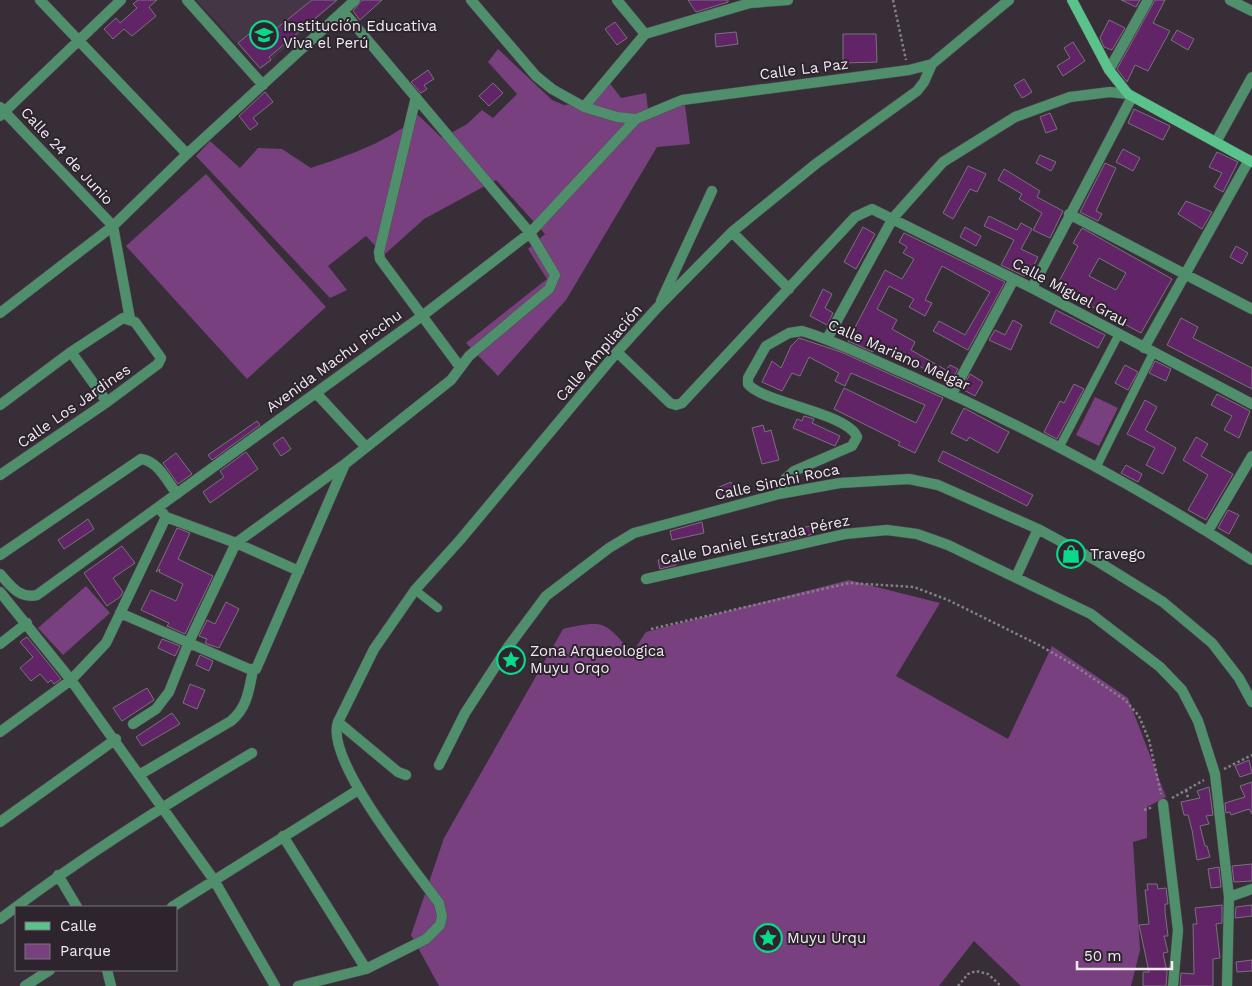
<svg xmlns="http://www.w3.org/2000/svg" width="1252" height="986" font-family="'Work Sans',sans-serif">
<rect width="100%" height="100%" fill="#372e38"/>
<path fill="#443645" d="M196 0H338L261 70Z"/>
<path fill="#79407f" d="M498 49 552 100 564 105 594 101 609 82 621 98 646 93 648 109 685 105 690 144 657 147 566 300 498 376 466 343 547 279 528 249 545 234 496 180 424 219 384 255 366 236 328 266 347 290 330 298 196 156 210 141 240 168 258 148 282 149 311 168C344 157 394 140 418 115L442 138 467 124 482 110 493 118 517 94 488 62Z
M206 174 326 307 247 379 126 246Z
M1095 397 1118 408 1099 446 1076 435Z
M849 580 940 603 896 676 1008 739 1052 646 1128 698 1166 797 1147 807V838L1133 842 1140 950 1131 986H1021L974 941 939 986H439L411 935 444 838 563 629C605 620 604 621 632 653L646 632Z
M86 586 110 613 63 655 38 628Z"/>
<path fill="#612467" stroke="#7b707c" fill-rule="evenodd" d="M138 0H157L149 7 156 16 132 36 124 29 113 39 104 29 116 18 120 23 137 8 133 4Z
M312 0H337L269 57 271 60 260 68 238 43 249 34 257 44Z
M362 0H382L360 20 353 11Z
M688 0H728V2L696 12Z
M1121 0H1140L1136 7Z
M1155 0H1165L1153 23 1170 31 1148 71 1135 65 1127 82 1117 69Z
M1109 20 1125 28 1112 50 1104 47 1100 38Z
M615 22 627 38 617 45 605 29Z
M1177 30 1194 39 1188 50 1171 40Z
M736 32 738 44 716 47 715 34Z
M843 34H876L877 62 843 63Z
M1073 42 1085 61 1063 76 1057 66 1070 58 1064 48Z
M428 70 434 79 424 85 427 89 421 93 411 82Z
M1024 79 1032 92 1022 98 1014 85Z
M493 83 503 93 489 106 479 96Z
M265 92 273 102 253 118 258 124 250 130 239 116Z
M1134 109 1170 126 1163 140 1128 123Z
M1050 113 1057 129 1046 133 1040 117Z
M1123 149 1140 158 1133 171 1116 162Z
M1217 152 1238 162 1223 192 1214 187 1222 173 1209 167Z
M1040 155 1056 162 1051 171 1036 163Z
M1105 163 1116 168 1096 211 1102 214 1098 221 1080 212Z
M968 166 986 174 977 192 970 189 953 219 943 213Z
M1004 169 1040 191 1037 197 1063 211 1050 238 1033 230 1042 213 1019 199 1022 194 998 180Z
M1186 201 1212 212 1202 229 1178 214Z
M989 216 1017 230 1021 223 1032 229 1021 249 1038 257 1029 275 1024 276 1001 265 1014 240 984 226Z
M863 227 875 234 856 269 844 262Z
M965 227 981 236 976 246 960 237Z
M1082 228 1172 279 1141 333 1056 287 1078 246 1073 243ZM1099 258 1126 273 1116 290 1089 276Z
M904 233 1005 282 968 350 933 331 939 321 965 335 990 292 942 266 925 300 932 303 925 316 909 307 914 299 889 286 877 309 897 320 892 329 915 342 911 350 946 370 950 365 958 369 950 383 878 343 873 352 848 341 885 270 902 279 914 259 903 253 907 247 899 242Z
M1236 246 1248 253 1242 264 1230 257Z
M823 289 832 294 825 308 833 313 827 325 810 316Z
M1056 310 1105 335 1098 348 1050 323Z
M1181 318 1198 327 1193 338 1252 368V389L1167 345Z
M1013 320 1022 325 1011 350 989 340 995 330 1005 335Z
M799 338 841 352 943 398 915 453 898 445 900 442 834 409 844 388 916 423 925 405 851 373 845 386 835 381 839 373 809 357 800 376 792 373 782 391 762 382 772 361 781 368 791 346Z
M1155 361 1171 369 1166 381 1149 373Z
M1125 365 1138 372 1128 390 1115 383Z
M970 374 983 382 975 396 962 389Z
M1074 384 1084 389 1057 439 1044 432 1060 401 1064 403Z
M1217 394 1250 411 1239 438 1224 430 1232 416 1211 405Z
M1145 400 1157 407 1145 430 1176 448 1163 474 1146 465 1155 448 1127 434Z
M964 408 1009 432 998 453 969 437 967 441 951 433Z
M804 416 814 419 812 423 840 436 835 446 793 428 797 419 802 421Z
M257 421 260 425 212 460 208 455Z
M763 425 765 432 771 430 779 460 762 464 752 428Z
M283 437 291 449 281 456 273 444Z
M1196 437 1208 444 1201 456 1233 474 1206 520 1188 510 1208 475 1183 460Z
M943 451 1033 495 1027 506 938 461Z
M246 452 258 469 210 503 203 492 224 477 220 471Z
M176 453 192 474 178 484 163 463Z
M1126 465 1142 474 1138 482 1121 473Z
M731 482 736 495 722 500 717 488Z
M1228 510 1239 515 1229 534 1218 528Z
M88 519 94 529 64 549 58 540Z
M702 522 704 533 672 540 670 531Z
M811 526 813 534 780 542 778 532Z
M177 528 190 533 178 559 213 576 185 634 167 626 169 623 141 610 151 590 176 601 183 584 159 572 160 569 156 572Z
M122 546 135 563 113 578 123 592 120 597 107 606 84 573Z
M674 556 676 565 660 569 658 560Z
M226 602 239 609 219 648 205 643 207 639 199 636 207 620 215 624Z
M27 637 61 679 54 684 51 680 48 683 40 674 31 681 20 668 33 657 20 642Z
M162 639 180 646 175 656 158 648Z
M200 655 213 661 209 671 196 665Z
M190 684 205 690 197 709 183 703Z
M147 688 154 700 122 721 113 708Z
M172 713 180 724 142 746 136 737Z
M1249 760 1252 773 1240 777 1235 766Z
M1252 782V814L1249 809 1231 815 1230 812 1226 813 1225 803 1245 797 1240 786Z
M1209 787 1213 815 1206 816 1209 824 1200 826 1205 846H1207L1210 857 1197 860 1192 830 1188 815H1184L1181 802 1200 798 1197 791Z
M1252 864V881L1234 882 1232 866Z
M1219 867 1221 887 1211 888 1208 869Z
M1147 884H1157L1158 889 1166 888 1168 904H1165V912L1168 936H1164L1168 952 1163 953 1167 972 1166 986H1143V972H1149L1139 925 1149 924 1145 890H1148Z
M1222 905V923L1216 924 1220 958 1213 959V986H1180L1181 973 1194 974 1193 924H1197L1195 908Z
M1252 905V916L1235 918 1236 907Z
M1252 960V971L1237 972 1236 962Z"/>
<g fill="none" stroke-linecap="round" stroke-linejoin="round">
<defs>
<path id="lane" d="M1059 448 1119 334
M1096 468 1153 353
M415 590 438 608"/>
<path id="street" d="M40 0 187 154
M187 0 263 85
M471 0 536 76 552 89 584 107 645 34 750 3 788 0
M617 0 645 34
M1230 0 1252 11
M1109 70 1148 0
M416 97 379 252 380 259 460 367
M0 107 113 226
M584 107 617 117 636 119 682 100 909 70 932 64 1009 0
M0 116 121 0
M1216 142 1252 77
M1069 214 1252 309
M113 226 130 319
M732 232 789 289
M1032 288 1132 97
M661 301 712 191
M0 313 113 226 187 154 355 0
M827 339 893 218 943 162 1015 117 1070 97 1110 92 1128 94
M1144 348 1249 160
M71 352 107 402
M617 352 670 403 676 405 682 403 855 217 872 209 1032 288 1252 404
M316 393 365 446
M952 394 1014 279
M0 405 71 352 123 318 135 322 161 358 158 364 107 402 0 475
M779 494 785 479 794 471 852 446 857 437C848 413 763 403 748 384V378L766 346 789 333 802 331C839 342 875 361 911 376 1029 428 1144 490 1252 560
M162 512 166 517 236 543 299 571
M1208 531 1252 456
M0 555 141 459C158 461 167 481 177 494
M0 574C11 586 19 599 37 595L422 316 530 233 636 119
M1016 577 1038 529
M646 579 845 534 887 530 917 534 948 545 1091 614 1160 667 1182 690 1198 721 1215 774 1229 897 1227 986
M0 592 71 680 214 880 275 986
M120 613 249 669H256L345 464
M0 644 27 623
M133 724 156 709 169 692 189 642 236 543 345 464 451 380 469 356 549 289 555 275 530 233 343 11
M0 732 71 680 106 643 166 517
M439 765 465 713 508 647 546 596 609 548 634 533 779 494 840 483 909 479 938 485 1038 529 1097 561 1163 602 1212 643 1239 678 1252 702
M139 775 231 721C247 708 249 690 253 670
M406 775 398 772 338 722 374 649 415 590 460 540 617 352 657 308 732 232 817 163 917 91 924 82 932 64
M1163 804 1178 930 1173 986
M0 822 116 739
M283 836 366 969
M58 875 77 907
M1229 897 1252 889
M172 907 358 790
M0 919C80 858 165 805 252 753
M107 970 111 986
M25 986 50 970
M298 986 366 969 426 939 440 925 442 916 439 903C415 870 324 759 338 722"/>
<path id="secondary" d="M1072 0 1109 70 1128 94 1252 162"/>
</defs>
<use href="#lane" stroke="#554c56" stroke-width="9"/>
<use href="#street" stroke="#554c56" stroke-width="11"/>
<use href="#secondary" stroke="#554c56" stroke-width="11"/>
<path stroke="#867f87" stroke-width="2.5" stroke-dasharray="2.5 2.5" stroke-linecap="butt" d="M893 0 906 60
M651 629 849 583 914 587 948 600 1037 644 1072 664 1125 700 1139 716 1149 740 1161 794
M1224 769 1252 755
M1186 790 1188 798
M1172 798 1204 780
M1144 810 1153 807
M958 986 968 974 976 971 988 974 1001 986"/>
<use href="#lane" stroke="#508f6c" stroke-width="8"/>
<use href="#street" stroke="#508f6c" stroke-width="10"/>
<use href="#secondary" stroke="#5ac38c" stroke-width="10"/>
</g>
<defs>
<symbol id="school-ring" viewBox="-11 -11 22 22"><circle r="9.5" fill="#2d242e" stroke="#0bd98a" stroke-width="1.5"/><path d="M0-5L7-2L0 1L-7-2ZM-4 1L0 2.5L4 1V4Q0 6-4 4Z" fill="#0bd98a"/></symbol>
<symbol id="shop-ring" viewBox="-11 -11 22 22"><circle r="9.5" fill="#2d242e" stroke="#0bd98a" stroke-width="1.5"/><path d="M-5-2.5h2.3a2.7 3.5 0 0 1 5.4 0H5L5.5 6h-11ZM-1.5-2.5h3a1.5 2.3 0 0 0-3 0Z" fill="#0bd98a"/></symbol>
<symbol id="sight-ring" viewBox="-11 -11 22 22"><circle r="9.5" fill="#2d242e" stroke="#0bd98a" stroke-width="1.5"/><path d="M0-6L1.8-2.2L6-1.7L2.9 1.2L3.7 5.4L0 3.3L-3.7 5.4L-2.9 1.2L-6-1.7L-1.8-2.2Z" fill="#0bd98a"/></symbol>
</defs>
<g fill-rule="evenodd">
<use href="#school-ring" x="248" y="19" width="32" height="32"/>
<use href="#shop-ring" x="1055" y="538" width="32" height="32"/>
<use href="#sight-ring" x="495" y="644" width="32" height="32"/>
<use href="#sight-ring" x="752" y="922" width="32" height="32"/>
</g>
<g text-anchor="middle" dominant-baseline="central" stroke-width="4" stroke-linejoin="round" paint-order="stroke">
<g font-size="15" fill="#f1ebf1" stroke="#2d242e" text-anchor="start">
<text x="283" y="26">Institución Educativa<tspan x="283" dy="17">Viva el Perú</tspan></text>
<text x="1090" y="554">Travego</text>
<text x="530" y="651">Zona Arqueologica<tspan x="530" dy="17">Muyu Orqo</tspan></text>
<text x="787" y="938">Muyu Urqu</text>
</g>
<g font-size="15" fill="#f1ebf1" stroke="#2d242e">
<text transform="translate(804 69) rotate(-7)">Calle La Paz</text>
<text transform="translate(67 156) rotate(47)">Calle 24 de Junio</text>
<text transform="translate(1070 292) rotate(28)">Calle Miguel Grau</text>
<text transform="translate(599 353) rotate(-49)">Calle Ampliación</text>
<text transform="translate(899 355) rotate(24)">Calle Mariano Melgar</text>
<text transform="translate(334 361) rotate(-36)">Avenida Machu Picchu</text>
<text transform="translate(74 406) rotate(-35)">Calle Los Jardines</text>
<text transform="translate(777 482) rotate(-12)">Calle Sinchi Roca</text>
<text transform="translate(755 540) rotate(-12)">Calle Daniel Estrada Pérez</text>
</g>
</g>
<rect x="15" y="906" width="162" height="65" fill="#2d242e" stroke="#7b747c"/>
<rect x="25" y="922" width="25" height="8" fill="#5ac38c" stroke="#7b747c"/>
<text x="60" y="931" font-size="15" fill="#f1ebf1">Calle</text>
<rect x="25" y="944" width="25" height="15" fill="#79407f" stroke="#7b747c"/>
<text x="60" y="956" font-size="15" fill="#f1ebf1">Parque</text>
<path d="M1077 961v8h95v-8" fill="none" stroke="#f1ebf1" stroke-width="2.5"/>
<text x="1084" y="961" font-size="15" fill="#f1ebf1" stroke="#2d242e" stroke-width="4" paint-order="stroke">50 m</text>
</svg>
